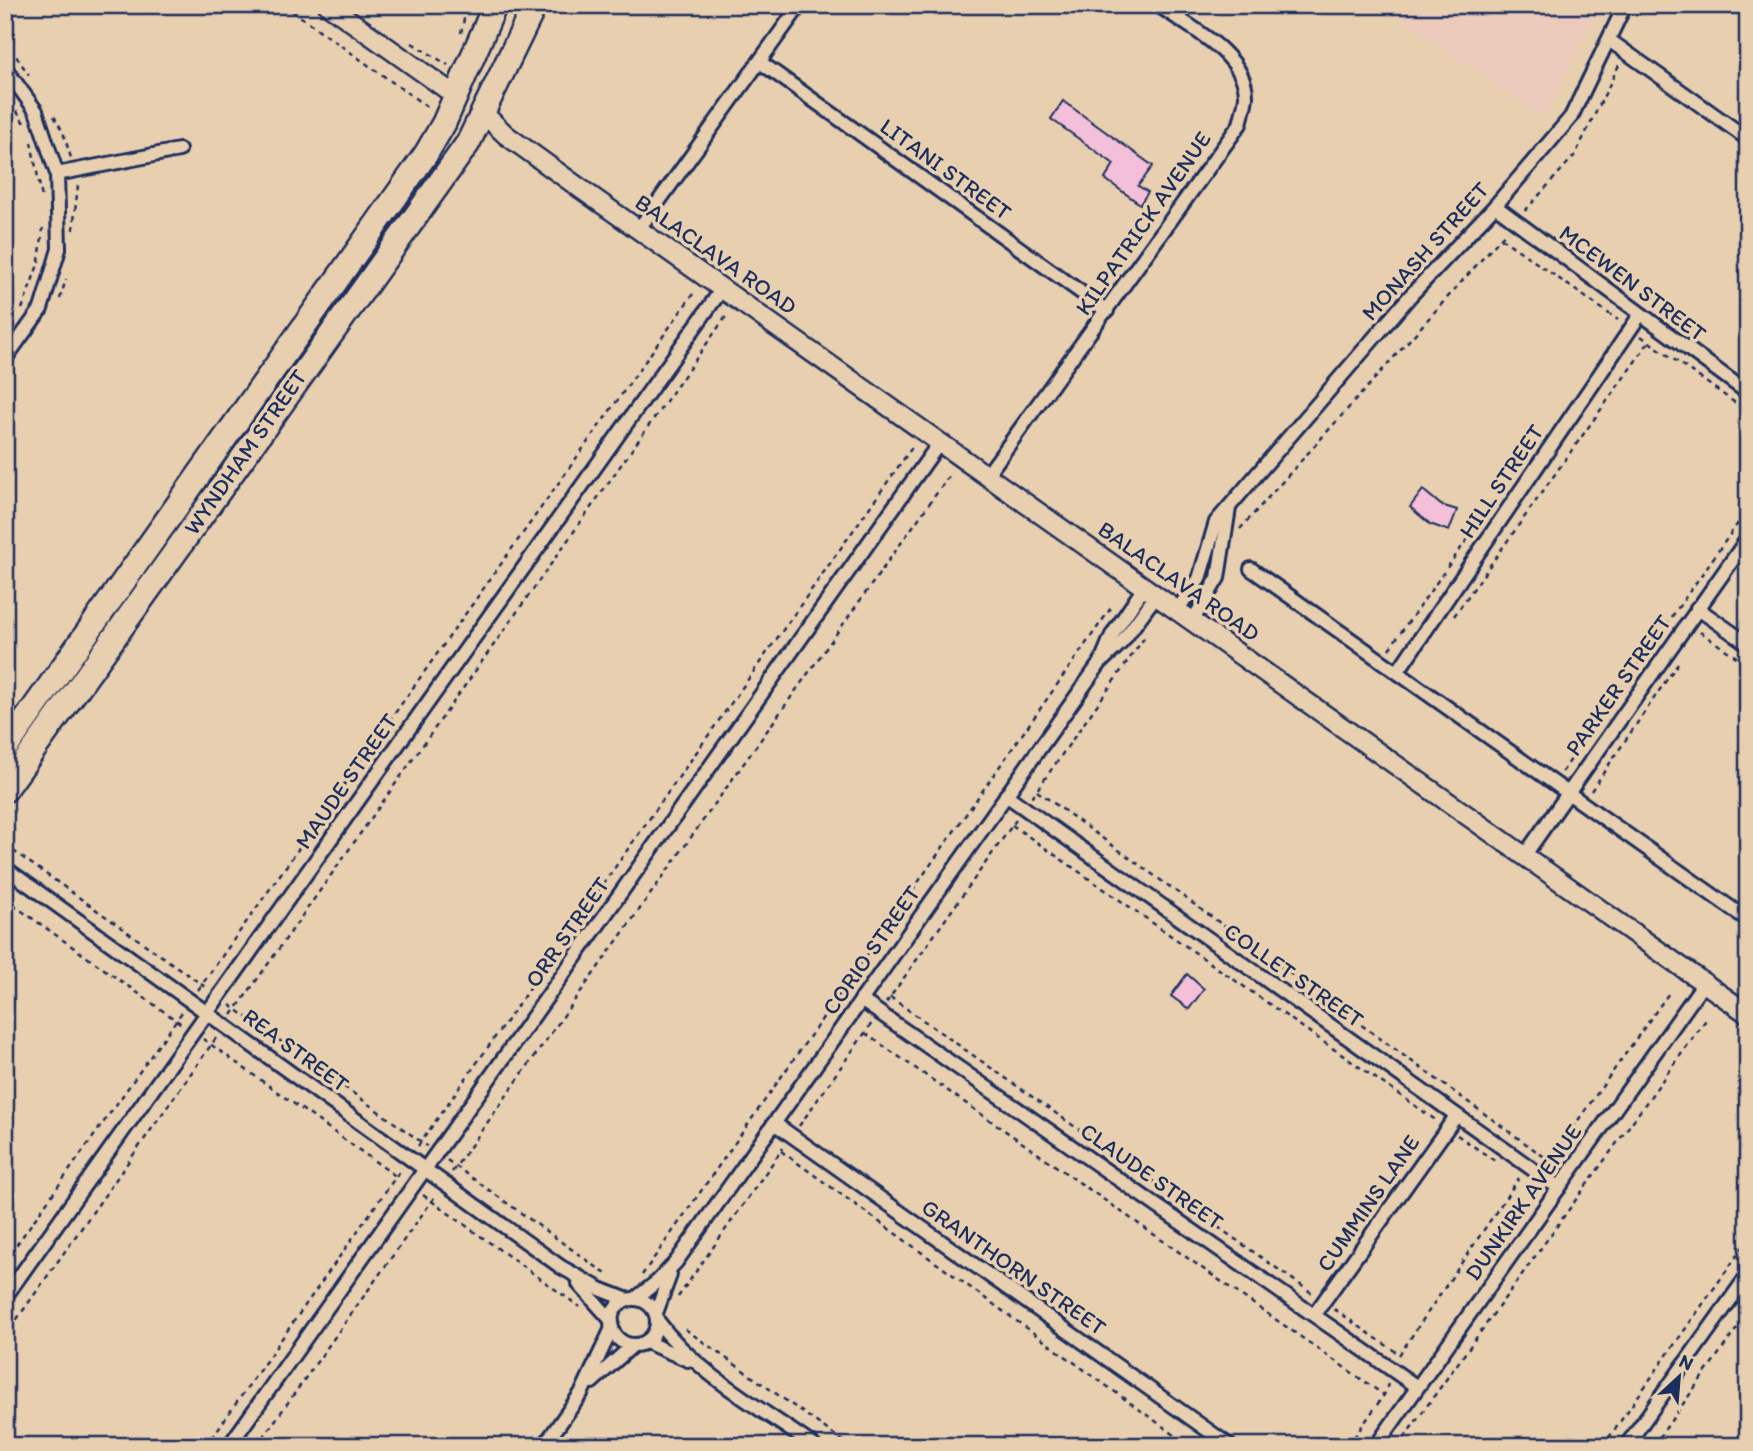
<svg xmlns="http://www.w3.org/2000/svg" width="1753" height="1451" font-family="Itim,sans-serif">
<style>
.built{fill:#eccabc}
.building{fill:#f4bfd9;stroke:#1b2f5e;stroke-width:2}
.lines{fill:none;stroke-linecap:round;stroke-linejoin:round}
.street-casing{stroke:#1b2f5e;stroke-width:18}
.secondary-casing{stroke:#1b2f5e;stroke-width:23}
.highway-casing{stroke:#1b2f5e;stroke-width:28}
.path{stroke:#1b2f5e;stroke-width:2.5;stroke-dasharray:5 5;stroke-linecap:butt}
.street{stroke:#e8cfb0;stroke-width:12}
.secondary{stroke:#e8cfb0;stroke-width:18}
.highway{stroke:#e8cfb0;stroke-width:23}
.labels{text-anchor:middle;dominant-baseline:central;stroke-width:7;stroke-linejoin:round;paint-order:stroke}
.street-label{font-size:23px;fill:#1b2f5e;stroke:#e8cfb0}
</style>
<rect width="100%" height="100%" fill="#e8cfb0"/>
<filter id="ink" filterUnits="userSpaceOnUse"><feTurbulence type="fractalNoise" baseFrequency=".0143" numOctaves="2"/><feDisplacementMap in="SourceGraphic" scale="14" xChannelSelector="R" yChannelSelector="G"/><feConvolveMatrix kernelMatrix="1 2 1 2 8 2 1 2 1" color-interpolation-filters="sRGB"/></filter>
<g filter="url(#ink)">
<polygon class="built" points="1382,5 1599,5 1543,118"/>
<g class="building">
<polygon points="1063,101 1153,166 1138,186 1148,192 1140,204 1105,179 1114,164 1051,119"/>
<polygon points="1423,490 1441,505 1457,510 1449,531 1430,524 1410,507"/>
<polygon points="1187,974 1204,989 1189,1009 1171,996"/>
</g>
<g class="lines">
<g class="street-casing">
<g id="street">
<polyline points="1609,40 1748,139"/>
<polyline points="760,62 1107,311"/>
<polyline points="5,68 36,111 57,174 59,249 41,309 5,359"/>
<polyline points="57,174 179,150"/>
<polyline points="1495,206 1748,393"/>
<polyline points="638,230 800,5"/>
<path d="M987 475 1240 124C1242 115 1245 106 1246 97 1247 54 1187 26 1158 5"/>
<polyline points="1251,569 1748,920"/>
<polyline points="1697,608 1748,644"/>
<polyline points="1178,609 1199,579 1216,522 1411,295 1495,206 1571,117 1625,5"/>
<polyline points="1193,620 1218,578 1229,508"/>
<polyline points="1102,659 1112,635 1145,586"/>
<polyline points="1398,671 1640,315"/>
<polyline points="1006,795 1559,1188"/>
<polyline points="1524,856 1748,538"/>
<polyline points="5,868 561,1267 600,1289 628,1300"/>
<polyline points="861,1000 1417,1387"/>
<polyline points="774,1123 1230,1446"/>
<polyline points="579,1284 612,1321"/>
<polyline points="5,1297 722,289"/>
<polyline points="635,1299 658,1281 676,1262 1100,663 1122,642 1157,594"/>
<circle cx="634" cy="1322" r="23"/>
<polyline points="656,1313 670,1275"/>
<polyline points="1314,1315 1456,1116"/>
<path d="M657 1320C695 1373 761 1408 814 1446"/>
<polyline points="646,1342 688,1360"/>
<polyline points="592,1382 633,1345"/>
<polyline points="229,1446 940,442"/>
<polyline points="544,1446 582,1392 612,1328"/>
<polyline points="1376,1446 1704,983"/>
<polyline points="1626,1446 1748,1275"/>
</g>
</g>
<g class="secondary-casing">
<g id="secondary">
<polyline points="328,5 456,96"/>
<polyline points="483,113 506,135 581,189 1748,1014"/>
</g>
</g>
<g class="highway-casing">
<g id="highway">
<polyline points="5,749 426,154 444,123 495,5"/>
<polyline points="5,790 468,143 535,5"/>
</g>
</g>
<g class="path">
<polyline points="284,5 430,109"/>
<polyline points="461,33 467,5"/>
<polyline points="5,40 29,75"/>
<polyline points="412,43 448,65"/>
<polyline points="11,102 24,123"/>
<polyline points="54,116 63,132 71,158"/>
<polyline points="31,142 42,198"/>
<polyline points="1525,211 1575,155 1619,65"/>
<polyline points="73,230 78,185"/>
<polyline points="1501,238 1618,320"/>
<polyline points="60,299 66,279"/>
<polyline points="22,309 39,262 43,228"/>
<polyline points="1641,336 1748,412"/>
<polyline points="5,384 15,369"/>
<polyline points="1240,529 1507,231"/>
<polyline points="1454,616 1649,342"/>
<polyline points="1700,632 1748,665"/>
<polyline points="1389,649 1494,502"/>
<polyline points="1562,772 1748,509"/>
<polyline points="1037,791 1550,1161"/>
<polyline points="1591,791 1678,663"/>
<polyline points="1032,797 1147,634"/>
<polyline points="1012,825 1437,1121"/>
<polyline points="5,845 208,989"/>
<polyline points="5,899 183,1025"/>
<polyline points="198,990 693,294"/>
<polyline points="890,997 1312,1293"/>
<polyline points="886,1003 1016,820"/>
<polyline points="230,1005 427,1146"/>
<polyline points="232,1015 727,315"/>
<polyline points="865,1033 1384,1395"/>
<polyline points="203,1039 397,1177"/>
<polyline points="799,1126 872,1023"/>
<polyline points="1457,1135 1495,1161"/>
<polyline points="418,1146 913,446"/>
<polyline points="781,1151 1190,1446"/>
<polyline points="447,1160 609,1276"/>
<polyline points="1549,1161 1671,990"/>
<polyline points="452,1172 949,476"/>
<polyline points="423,1195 580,1307"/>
<polyline points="5,1261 182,1012"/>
<polyline points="642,1275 1111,608"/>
<polyline points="678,1297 783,1148"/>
<polyline points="1334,1309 1399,1354"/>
<polyline points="685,1329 850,1446"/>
<polyline points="5,1336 216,1038"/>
<polyline points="1399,1355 1519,1178"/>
<polyline points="206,1446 402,1168"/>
<polyline points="257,1446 436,1195"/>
<polyline points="1348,1446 1384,1395 1388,1384"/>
<polyline points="1398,1446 1708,1017"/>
<polyline points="1603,1446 1748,1240"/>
<polyline points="1653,1446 1748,1313"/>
</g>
<use href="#street" class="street"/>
<use href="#secondary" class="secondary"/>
<use href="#highway" class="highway"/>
</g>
</g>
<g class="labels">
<g class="street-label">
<text transform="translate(946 169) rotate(36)">LITANI STREET</text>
<text transform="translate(1143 223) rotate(-55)">KILPATRICK AVENUE</text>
<text transform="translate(1425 251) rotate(-48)">MONASH STREET</text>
<text transform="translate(716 254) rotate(35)">BALACLAVA ROAD</text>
<text transform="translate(1633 283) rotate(37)">MCEWEN STREET</text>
<text transform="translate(245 452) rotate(-55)">WYNDHAM STREET</text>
<text transform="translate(1501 481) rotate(-56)">HILL STREET</text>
<text transform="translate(1179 581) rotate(35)">BALACLAVA ROAD</text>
<text transform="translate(1618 685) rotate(-55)">PARKER STREET</text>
<text transform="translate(346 781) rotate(-55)">MAUDE STREET</text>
<text transform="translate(567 932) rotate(-55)">ORR STREET</text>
<text transform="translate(871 950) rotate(-55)">CORIO STREET</text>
<text transform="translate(1294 975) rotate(35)">COLLET STREET</text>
<text transform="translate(296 1050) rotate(36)">REA STREET</text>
<text transform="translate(1152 1176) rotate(35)">CLAUDE STREET</text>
<text transform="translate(1523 1202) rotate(-55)">DUNKIRK AVENUE</text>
<text transform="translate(1368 1203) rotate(-55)">CUMMINS LANE</text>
<text transform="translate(1014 1267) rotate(35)">GRANTHORN STREET</text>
</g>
</g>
<rect width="1753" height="1451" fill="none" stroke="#e8cfb0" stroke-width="28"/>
<rect x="14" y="14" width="1725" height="1423" fill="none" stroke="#1b2f5e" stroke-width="2.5" filter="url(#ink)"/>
<g transform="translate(1679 1377) rotate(26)" stroke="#e8cfb0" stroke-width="5" paint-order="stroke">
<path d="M0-5L12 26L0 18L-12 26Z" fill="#1b2f5e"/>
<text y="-10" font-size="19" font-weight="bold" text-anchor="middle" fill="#1b2f5e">N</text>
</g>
</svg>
